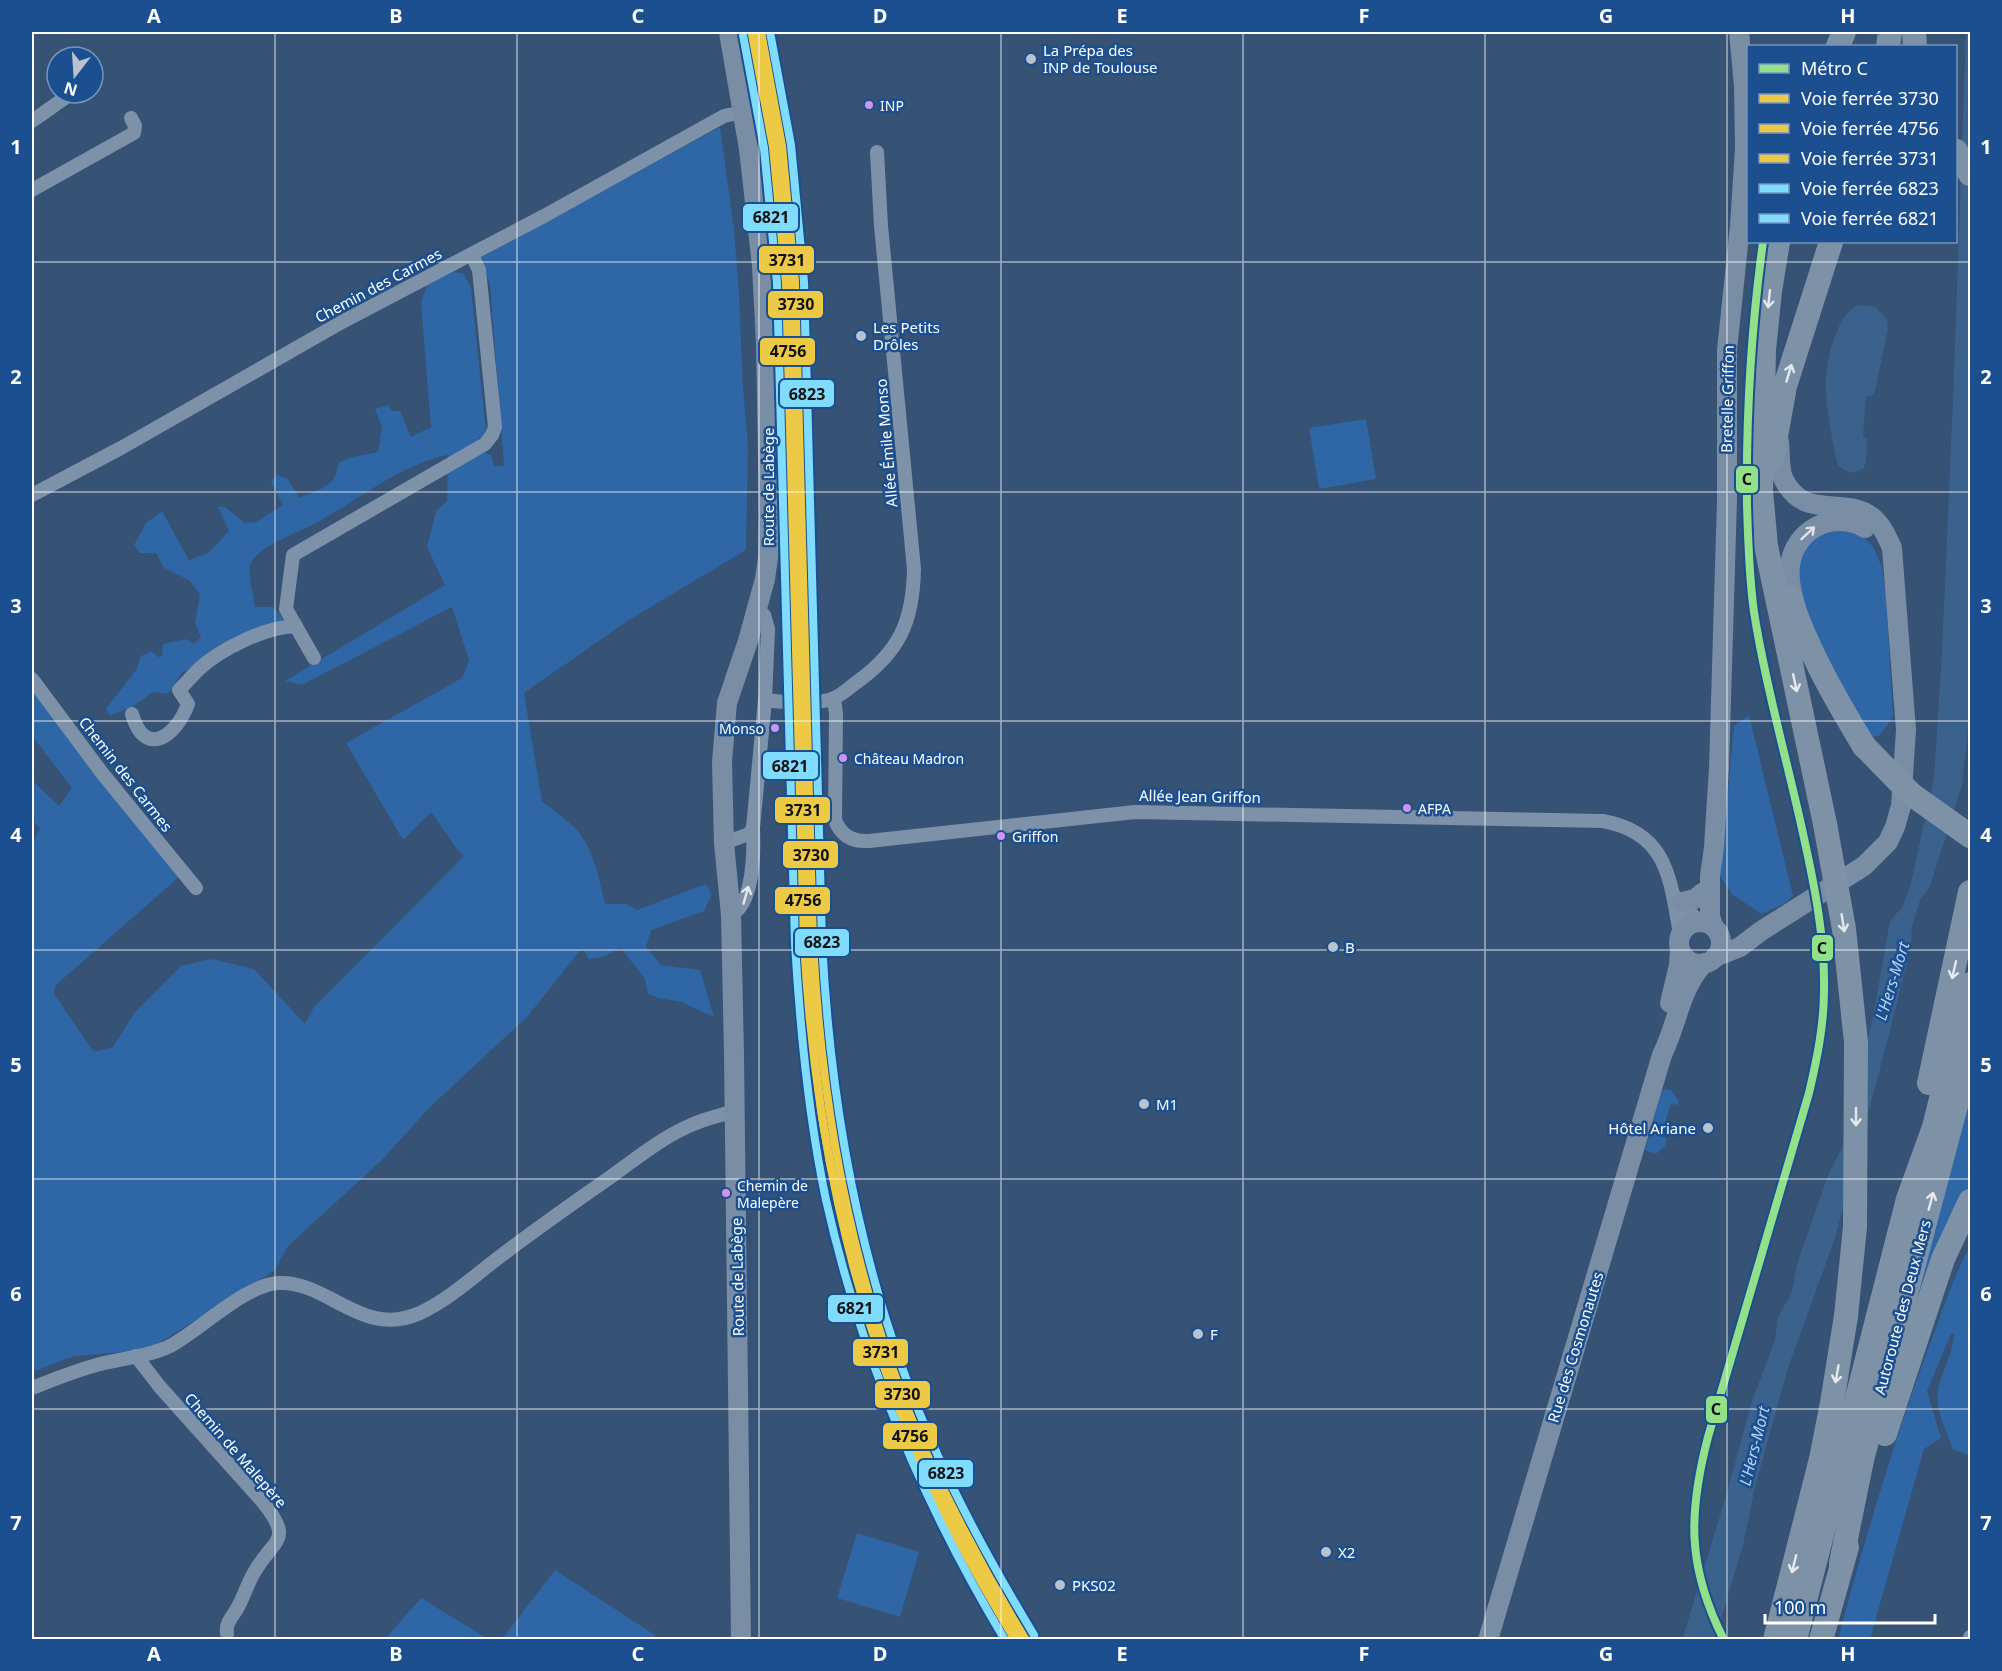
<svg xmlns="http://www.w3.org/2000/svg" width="2002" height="1671" font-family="'Noto Sans',sans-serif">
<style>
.green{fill:#2f66a5}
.water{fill:#3b618d}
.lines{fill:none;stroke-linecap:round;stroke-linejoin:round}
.street{stroke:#7d92a8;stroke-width:14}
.secondary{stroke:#798da4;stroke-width:20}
.highway{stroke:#7e92a7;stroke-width:24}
.highway-bridge{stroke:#7e92a7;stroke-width:24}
.rail-1-casing{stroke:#1b4f8f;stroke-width:12}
.rail-2-casing{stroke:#1b4f8f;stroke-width:12}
.rail-3-casing{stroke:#1b4f8f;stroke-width:12}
.rail-4-casing{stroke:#1b4f8f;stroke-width:12}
.rail-5-casing{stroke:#1b4f8f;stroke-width:12}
.rail-1{stroke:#edca46;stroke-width:8}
.rail-2{stroke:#edca46;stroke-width:8}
.rail-3{stroke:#edca46;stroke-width:8}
.rail-4{stroke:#80dcff;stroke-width:8}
.rail-5{stroke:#80dcff;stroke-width:8}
.metro-1-casing{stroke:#1b4f8f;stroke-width:12}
.metro-1{stroke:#92e18a;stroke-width:8}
.oneway{stroke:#e5e9ed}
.oneway2{stroke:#dee2e8}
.oneway3{stroke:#e5e9ee}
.grid{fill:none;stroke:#fff;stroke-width:1.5;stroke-opacity:0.55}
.poi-dot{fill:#b9c2ce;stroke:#1b4f8f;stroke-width:2}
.bus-dot{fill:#d193ec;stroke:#1b4f8f;stroke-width:2}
.labels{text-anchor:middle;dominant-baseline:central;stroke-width:5;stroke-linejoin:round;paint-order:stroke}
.bus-label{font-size:14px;fill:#fff;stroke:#1b4f8f;text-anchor:start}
.poi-label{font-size:15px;fill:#fff;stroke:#1b4f8f;text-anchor:start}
.street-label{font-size:15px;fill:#fff;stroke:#1b4f8f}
.water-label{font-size:16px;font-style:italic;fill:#b5d3f5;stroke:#1b4f8f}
.line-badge{stroke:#1b4f8f;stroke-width:2}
.pale-badge-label{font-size:16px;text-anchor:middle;font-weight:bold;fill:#111}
.neatline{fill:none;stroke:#fff;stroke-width:2}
.grid-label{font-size:20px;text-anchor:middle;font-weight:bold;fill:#fff}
</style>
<rect width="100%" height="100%" fill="#365274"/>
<g class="green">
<path d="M720 127 734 229 739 294 743 388 748 446 746 550 629 620 524 693 542 801C553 810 566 819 576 829 594 849 599 879 605 904H626L637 910 706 884 712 894 704 911 651 930 646 947 661 965 700 970 714 1017 681 1002 659 998 648 994 645 979 621 948 602 957 589 959 582 948 527 1017 429 1108 382 1160 288 1246 274 1271 148 1350 74 1356 32 1372V844L40 829 32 820V780L59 806 72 788 32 736V687L179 877 56 985 54 994 94 1052 113 1047 135 1012 181 966 211 959 254 969 305 1024 314 1007 464 856 459 852 431 812 403 840 346 743 462 678 469 660 452 607 302 685 285 681 445 585 427 547 436 511 447 501 448 455C402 464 359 499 318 522 301 532 255 546 250 566 248 575 254 598 255 607H273L285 620 274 632 238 645 202 671H183L168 694 153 692 132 707 110 716 106 709 136 670 141 656 151 651 158 657 162 656 163 644 186 639 194 644 201 637 195 623 200 594 189 580 164 568 156 553H140L134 545 146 523 162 511 189 560 208 553 229 531 218 507H225L245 523 256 522 283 505 271 482 276 475 288 479 299 498C319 489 336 488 338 463L353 457 378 452 382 427 375 409 388 405 392 411H400L411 437 431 427 421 303 428 282 452 272 463 273 471 288 486 432 474 443 477 451 491 455 494 466H504L490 284 480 258Z"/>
<polygon points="1366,419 1376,479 1319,489 1309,428"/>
<polygon points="1844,528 1860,533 1873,547 1882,567 1886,597 1893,717 1880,735 1873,737 1864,734 1834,677 1804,604 1798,581 1800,562 1808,543 1823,530"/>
<polygon points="1749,715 1793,896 1784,904 1761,914 1732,894 1720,876 1734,726"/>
<polygon points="1665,1089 1671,1090 1679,1101 1677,1105 1671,1104 1661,1136 1667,1138 1665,1146 1656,1154 1645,1150 1662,1091"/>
<polygon points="1970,1100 1970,1187 1953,1218 1922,1293 1918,1292"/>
<path d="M1970 1246V1455L1953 1450C1946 1429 1933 1407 1939 1385 1944 1368 1953 1352 1954 1334H1951L1927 1391 1941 1438 1924 1449 1870 1639H1838C1864 1543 1892 1446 1927 1352 1941 1316 1952 1279 1970 1246Z"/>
<polygon points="857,1533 919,1552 900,1617 837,1598"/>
<polygon points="555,1570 655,1635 653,1639 502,1639"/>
<polygon points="421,1598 488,1639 385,1639"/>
</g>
<g class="water">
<polygon points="1966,32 1970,32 1970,710 1962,785 1930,886 1920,900 1912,927 1911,945 1891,1027 1835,1238 1789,1365 1756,1483 1743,1545 1715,1639 1682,1640 1726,1496 1752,1401 1775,1340 1778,1317 1792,1292 1797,1264 1828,1175 1842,1148 1873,1017 1890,921 1902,907 1910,887 1934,778 1942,652 1953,400"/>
<path d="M1859 305 1876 307 1887 320 1888 329 1874 395 1866 396 1863 437 1867 439 1866 462 1863 469 1850 473 1838 466 1836 457C1827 412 1818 372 1838 329 1843 318 1847 310 1859 305Z"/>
</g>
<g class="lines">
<g class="street">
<polyline points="32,121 72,93"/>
<polyline points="32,190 134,133 135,126 131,118"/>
<polyline points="32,495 121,448 342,322 544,216 724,116 743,112"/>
<polyline points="314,658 286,609 293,555 485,444 492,435 495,427 479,270 472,255"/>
<polyline points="32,679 102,773 196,888"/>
<path d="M834 699 836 714 835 820C841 836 853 842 869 841L1135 812 1603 821C1668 833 1670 879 1680 934"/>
<path d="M765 700C782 702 819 705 834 698 842 695 850 687 857 682 900 651 913 621 914 569L881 226 877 152"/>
<path d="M132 714C145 760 177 735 188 704L179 690C186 683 192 676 199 669 221 649 265 627 296 626"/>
<polyline points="724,843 749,834 753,828"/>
<polyline points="1676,897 1699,922"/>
<path d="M731 915C754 904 754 851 753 828L765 700 768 629 764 615 757 611"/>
<path d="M136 1356 160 1387 262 1501C294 1541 275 1537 255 1571 248 1582 245 1594 239 1605 234 1616 225 1621 227 1634"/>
<path d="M32 1388C55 1379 79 1369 104 1363 125 1358 150 1356 170 1346 200 1330 246 1284 279 1283 329 1281 362 1339 420 1313 448 1300 473 1277 498 1258 535 1230 573 1203 612 1176 638 1157 665 1135 696 1123 708 1118 722 1115 735 1111"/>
<polyline points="1970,1640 1970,1637"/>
</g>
<g class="secondary">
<polyline points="729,32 749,149 762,266 766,343 769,514 768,558 765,579 748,641 727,703 722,762 724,843 731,915 734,1054 741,1640"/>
<path d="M1797 612C1793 597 1788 581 1790 565 1795 529 1833 510 1865 528"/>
<polyline points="1682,902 1695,899 1702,893"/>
<circle cx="1700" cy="943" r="21"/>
<polyline points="1713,926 1710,916 1710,876 1714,847 1719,768 1727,500 1727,350 1740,226 1745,148 1744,86 1739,32"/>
<path d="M1715 957 1740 947 1761 931 1864 866 1888 842 1895 827 1901 806 1906 730 1892 548C1887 537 1882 525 1872 517 1842 495 1804 522 1783 478 1779 467 1780 452 1779 441"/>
<polyline points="1670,1003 1679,965 1680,950"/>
<path d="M1488 1640 1662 1055C1678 1023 1679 990 1704 963"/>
</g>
<g class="highway">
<polyline points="1914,32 1915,46"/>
<polyline points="1838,46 1844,32"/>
<polyline points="1888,46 1890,32"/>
<polyline points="1956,151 1970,174"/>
<polyline points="1778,242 1770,291 1764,350 1761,491 1766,546 1825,824"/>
<polyline points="1772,458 1785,386 1831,242"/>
<path d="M1790 598C1808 651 1835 698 1864 746"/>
<polyline points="1929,1083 1970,892"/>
<polyline points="1885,1434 1943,1259 1970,1201"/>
<polyline points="1841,1563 1862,1460 1970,1053"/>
<polyline points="1775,1640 1821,1459 1832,1403 1846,1316"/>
<polyline points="1795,1640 1908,1199 1934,1127 1970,984"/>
<polyline points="1821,1640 1847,1547"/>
</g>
<g class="highway-bridge">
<polyline points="1864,746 1911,794 1970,836"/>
<polyline points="1825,824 1844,929 1856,1042 1855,1227 1846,1316"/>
</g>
<g class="rail-1-casing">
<path id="rail-1" d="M761 32 782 146 795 282 813 942C822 1120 855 1296 929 1459 958 1521 990 1581 1026 1640"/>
</g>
<g class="rail-2-casing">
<path id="rail-2" d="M752 34 773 147 786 283 804 942C814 1125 848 1290 919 1459 946 1522 980 1581 1015 1640"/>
</g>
<g class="rail-3-casing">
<path id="rail-3" d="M755 32 775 147 789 283 806 943C810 1005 814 1067 824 1129 847 1264 889 1398 951 1521 972 1561 995 1600 1019 1640"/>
</g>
<g class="rail-4-casing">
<path id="rail-4" d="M770 32 791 145 804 282 822 942C831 1118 864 1294 938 1456 966 1518 999 1577 1034 1635"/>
</g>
<g class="rail-5-casing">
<path id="rail-5" d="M743 35 764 148 777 283 795 943C800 1029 808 1115 826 1200 861 1356 922 1502 1005 1640"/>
</g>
<use href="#rail-1" class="rail-1"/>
<use href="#rail-2" class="rail-2"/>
<use href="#rail-3" class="rail-3"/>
<use href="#rail-4" class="rail-4"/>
<use href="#rail-5" class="rail-5"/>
<g class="metro-1-casing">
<path id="metro-1" d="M1724 1640C1687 1567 1688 1514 1708 1437L1809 1093C1817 1059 1824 1025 1824 990 1825 939 1815 888 1804 838 1788 763 1766 689 1754 612 1749 577 1748 540 1747 504 1746 416 1751 329 1763 242"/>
</g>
<use href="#metro-1" class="metro-1"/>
</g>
<defs><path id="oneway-shaft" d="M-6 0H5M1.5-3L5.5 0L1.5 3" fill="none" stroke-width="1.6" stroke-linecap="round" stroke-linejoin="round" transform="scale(1.5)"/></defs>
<g class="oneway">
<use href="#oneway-shaft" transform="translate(1769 299) rotate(96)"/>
<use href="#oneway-shaft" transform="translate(1789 373) rotate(-73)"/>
<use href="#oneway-shaft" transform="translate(1795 683) rotate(78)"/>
<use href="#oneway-shaft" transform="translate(1843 923) rotate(81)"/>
<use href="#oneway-shaft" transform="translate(1954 970) rotate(103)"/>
<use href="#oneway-shaft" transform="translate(1856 1117) rotate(90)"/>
<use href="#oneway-shaft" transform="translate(1931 1201) rotate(-75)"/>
<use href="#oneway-shaft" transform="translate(1837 1374) rotate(100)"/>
<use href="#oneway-shaft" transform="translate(1794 1564) rotate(104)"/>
</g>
<use class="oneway2" href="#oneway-shaft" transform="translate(1808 533) rotate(-43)"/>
<use class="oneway3" href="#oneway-shaft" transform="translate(746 895) rotate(-74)"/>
<path class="grid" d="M275 32V1640M517 32V1640M759 32V1640M1001 32V1640M1243 32V1640M1485 32V1640M1727 32V1640M32 262H1970M32 492H1970M32 721H1970M32 950H1970M32 1179H1970M32 1409H1970"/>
<g class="poi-dot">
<circle cx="1031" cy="59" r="6"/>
<circle cx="861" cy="336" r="6"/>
<circle cx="1333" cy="947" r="6"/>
<circle cx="1144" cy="1104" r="6"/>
<circle cx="1708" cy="1128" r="6"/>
<circle cx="1198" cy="1334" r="6"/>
<circle cx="1326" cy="1552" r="6"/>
<circle cx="1060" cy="1585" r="6"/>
</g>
<g class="bus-dot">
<circle cx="869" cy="105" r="5"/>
<circle cx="775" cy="728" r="5"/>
<circle cx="843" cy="758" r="5"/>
<circle cx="1407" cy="808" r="5"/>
<circle cx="1001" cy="836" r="5"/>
<circle cx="726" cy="1193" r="5"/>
</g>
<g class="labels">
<g class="bus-label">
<text x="880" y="105">INP</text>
<text x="764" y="728" text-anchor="end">Monso</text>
<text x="854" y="758">Château Madron</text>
<text x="1418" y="808">AFPA</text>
<text x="1012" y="836">Griffon</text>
<text x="737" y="1185">Chemin de<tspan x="737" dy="17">Malepère</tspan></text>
</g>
<g class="poi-label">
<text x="1043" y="50">La Prépa des<tspan x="1043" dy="17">INP de Toulouse</tspan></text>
<text x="873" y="327">Les Petits<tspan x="873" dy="17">Drôles</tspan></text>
<text x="1345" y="947">B</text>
<text x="1156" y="1104">M1</text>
<text x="1696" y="1128" text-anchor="end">Hôtel Ariane</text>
<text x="1210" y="1334">F</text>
<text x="1338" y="1552">X2</text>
<text x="1072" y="1585">PKS02</text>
</g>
<g class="street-label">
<text transform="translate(378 285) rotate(-28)">Chemin des Carmes</text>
<text transform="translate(1727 399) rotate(-89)">Bretelle Griffon</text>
<text transform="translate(886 443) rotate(-95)">Allée Émile Monso</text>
<text transform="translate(768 487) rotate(-90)">Route de Labège</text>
<text transform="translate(126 774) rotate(52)">Chemin des Carmes</text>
<text transform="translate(1200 796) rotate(1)">Allée Jean Griffon</text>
<text transform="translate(737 1277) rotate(-91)">Route de Labège</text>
<text transform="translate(1902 1307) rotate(-75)">Autoroute des Deux Mers</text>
<text transform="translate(1575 1347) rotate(-73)">Rue des Cosmonautes</text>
<text transform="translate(236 1450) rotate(49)">Chemin de Malepère</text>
</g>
<g class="water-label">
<text transform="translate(1892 981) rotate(-73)">L'Hers-Mort</text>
<text transform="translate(1754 1446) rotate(-76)">L'Hers-Mort</text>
</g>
</g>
<g class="line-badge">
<rect x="742" y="203" width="57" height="29" rx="6" fill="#80dcff"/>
<rect x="758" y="245" width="57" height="29" rx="6" fill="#edca46"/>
<rect x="767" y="290" width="57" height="29" rx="6" fill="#edca46"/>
<rect x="759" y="337" width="57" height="29" rx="6" fill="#edca46"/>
<rect x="779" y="379" width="56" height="29" rx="6" fill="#80dcff"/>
<rect x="1735" y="465" width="24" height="29" rx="6" fill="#92e18a"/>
<rect x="762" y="751" width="57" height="29" rx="6" fill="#80dcff"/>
<rect x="774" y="796" width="57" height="28" rx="6" fill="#edca46"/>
<rect x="782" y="840" width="57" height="29" rx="6" fill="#edca46"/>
<rect x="774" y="886" width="57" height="29" rx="6" fill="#edca46"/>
<rect x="794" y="928" width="56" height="29" rx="6" fill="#80dcff"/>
<rect x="1811" y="934" width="23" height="28" rx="6" fill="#92e18a"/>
<rect x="827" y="1294" width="57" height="29" rx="6" fill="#80dcff"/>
<rect x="852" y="1338" width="57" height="29" rx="6" fill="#edca46"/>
<rect x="874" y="1380" width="57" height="29" rx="6" fill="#edca46"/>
<rect x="1705" y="1395" width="23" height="29" rx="6" fill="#92e18a"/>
<rect x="882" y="1422" width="56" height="28" rx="6" fill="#edca46"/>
<rect x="918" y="1459" width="56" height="29" rx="6" fill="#80dcff"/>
</g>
<g class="pale-badge-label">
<text x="771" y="223">6821</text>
<text x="787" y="266">3731</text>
<text x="796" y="310">3730</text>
<text x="788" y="357">4756</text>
<text x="807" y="400">6823</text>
<text x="1747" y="485">C</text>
<text x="790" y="772">6821</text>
<text x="803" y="816">3731</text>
<text x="811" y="861">3730</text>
<text x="803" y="906">4756</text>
<text x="822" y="948">6823</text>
<text x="1822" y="954">C</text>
<text x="855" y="1314">6821</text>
<text x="881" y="1358">3731</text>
<text x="902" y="1400">3730</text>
<text x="1716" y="1415">C</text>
<text x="910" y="1442">4756</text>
<text x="946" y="1479">6823</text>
</g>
<rect width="2002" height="1671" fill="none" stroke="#1b4f8f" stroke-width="66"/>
<rect x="1747" y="45" width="210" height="198" fill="#1b4f8f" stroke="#7695bc" stroke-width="1.5"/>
<rect x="1759" y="64" width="30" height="9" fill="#92e18a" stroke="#7695bc" stroke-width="1.5"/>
<text x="1801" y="75" font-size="18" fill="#ffffff">Métro C</text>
<rect x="1759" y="94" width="30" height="9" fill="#edca46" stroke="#7695bc" stroke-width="1.5"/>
<text x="1801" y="105" font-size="18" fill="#ffffff">Voie ferrée 3730</text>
<rect x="1759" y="124" width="30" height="9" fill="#edca46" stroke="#7695bc" stroke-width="1.5"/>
<text x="1801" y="135" font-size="18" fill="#ffffff">Voie ferrée 4756</text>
<rect x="1759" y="154" width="30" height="9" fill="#edca46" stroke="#7695bc" stroke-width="1.5"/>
<text x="1801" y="165" font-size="18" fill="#ffffff">Voie ferrée 3731</text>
<rect x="1759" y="184" width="30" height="9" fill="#80dcff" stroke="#7695bc" stroke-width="1.5"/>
<text x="1801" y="195" font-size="18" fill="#ffffff">Voie ferrée 6823</text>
<rect x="1759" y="214" width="30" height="9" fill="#80dcff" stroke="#7695bc" stroke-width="1.5"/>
<text x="1801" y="225" font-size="18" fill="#ffffff">Voie ferrée 6821</text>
<g transform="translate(75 75) rotate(197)"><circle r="28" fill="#1b4f8f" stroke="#7695bc" stroke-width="1.5"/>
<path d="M0-4.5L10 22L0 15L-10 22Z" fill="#b9c2ce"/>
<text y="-9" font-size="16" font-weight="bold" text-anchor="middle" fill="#ffffff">N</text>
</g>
<path d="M1765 1614v9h170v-9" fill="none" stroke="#ffffff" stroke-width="3"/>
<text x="1774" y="1614" font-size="18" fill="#ffffff" stroke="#1b4f8f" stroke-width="4.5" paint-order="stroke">100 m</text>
<rect x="33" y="33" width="1936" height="1605" class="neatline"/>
<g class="grid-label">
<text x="154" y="23">A</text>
<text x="396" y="23">B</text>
<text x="638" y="23">C</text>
<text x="880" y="23">D</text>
<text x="1122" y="23">E</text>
<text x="1364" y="23">F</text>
<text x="1606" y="23">G</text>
<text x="1848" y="23">H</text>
<text x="16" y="154">1</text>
<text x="1986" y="154">1</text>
<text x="16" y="384">2</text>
<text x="1986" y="384">2</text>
<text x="16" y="613">3</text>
<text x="1986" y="613">3</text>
<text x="16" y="842">4</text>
<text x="1986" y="842">4</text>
<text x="16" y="1072">5</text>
<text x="1986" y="1072">5</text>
<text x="16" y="1301">6</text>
<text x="1986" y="1301">6</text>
<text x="16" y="1530">7</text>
<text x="1986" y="1530">7</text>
<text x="154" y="1661">A</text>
<text x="396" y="1661">B</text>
<text x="638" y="1661">C</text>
<text x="880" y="1661">D</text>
<text x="1122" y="1661">E</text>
<text x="1364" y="1661">F</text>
<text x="1606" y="1661">G</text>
<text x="1848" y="1661">H</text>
</g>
</svg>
